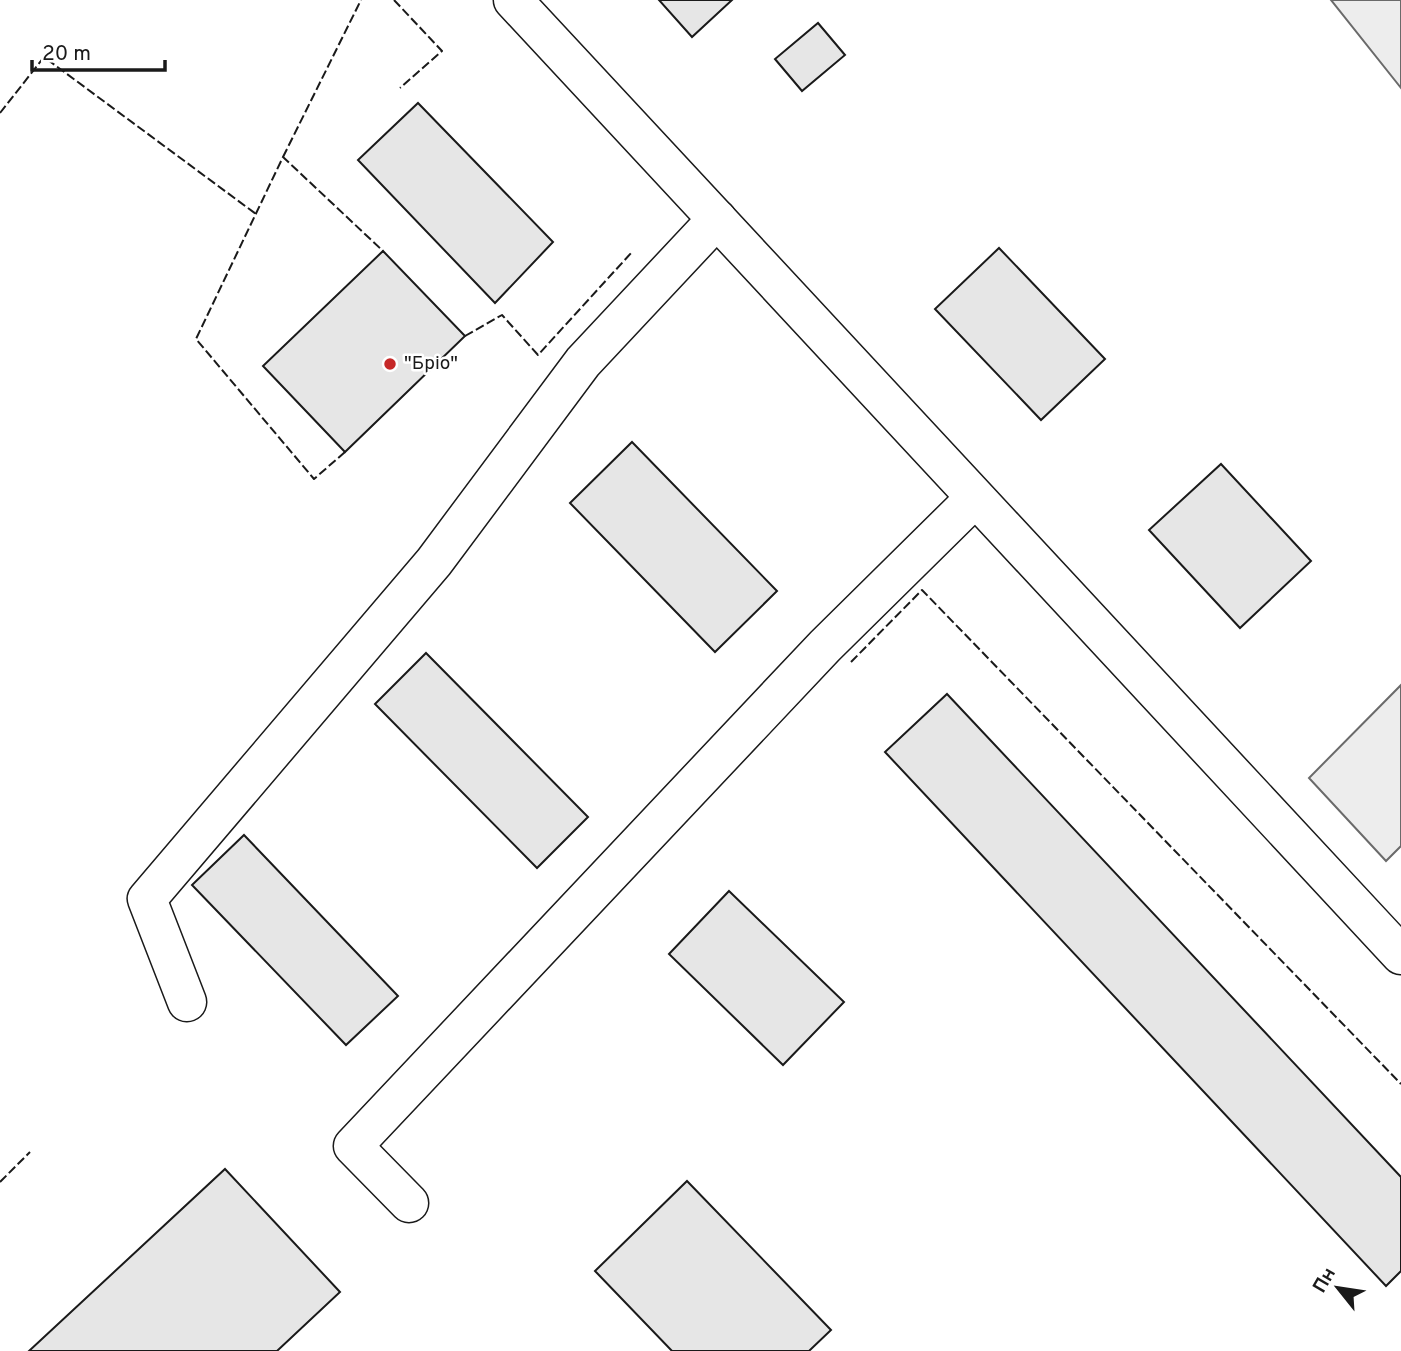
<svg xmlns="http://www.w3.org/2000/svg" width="1401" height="1351" font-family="Overpass,sans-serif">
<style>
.built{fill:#ededed;stroke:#6a6a6a;stroke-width:2}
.building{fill:#e6e6e6;stroke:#1a1a1a;stroke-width:2}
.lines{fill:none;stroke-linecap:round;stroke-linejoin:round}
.minor-casing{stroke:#1a1a1a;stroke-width:41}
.minor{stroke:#fff;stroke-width:38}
.fence{stroke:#1a1a1a;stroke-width:2;stroke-dasharray:9 3.5;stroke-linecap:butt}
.poi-dot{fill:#c62828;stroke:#fff;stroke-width:2.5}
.labels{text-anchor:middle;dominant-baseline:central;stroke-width:5;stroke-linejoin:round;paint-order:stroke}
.poi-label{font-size:19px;fill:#1a1a1a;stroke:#fff;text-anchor:start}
</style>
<rect width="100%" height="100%" fill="#fff"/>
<g class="built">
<polygon points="1331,0 1401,0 1401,88"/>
<polygon points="1401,685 1401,846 1386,861 1309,778"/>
</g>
<g class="building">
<polygon points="659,0 732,0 692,37"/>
<polygon points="818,23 845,55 802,91 775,59"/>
<polygon points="418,103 553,242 495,303 358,160"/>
<polygon points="999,248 1105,359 1041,420 935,309"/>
<polygon points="383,251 465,336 345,452 263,366"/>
<polygon points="632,442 777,591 715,652 570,503"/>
<polygon points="1221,464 1311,561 1240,628 1149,530"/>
<polygon points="426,653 588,817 537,868 375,704"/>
<polygon points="947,694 1401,1177 1401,1271 1386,1286 885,752"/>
<polygon points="244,835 398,996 346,1045 192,885"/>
<polygon points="729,891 844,1002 783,1065 669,954"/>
<polygon points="225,1169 340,1292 277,1351 29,1351"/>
<polygon points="687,1181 831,1330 809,1351 672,1351 595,1271"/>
</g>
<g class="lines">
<g class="minor-casing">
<g id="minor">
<polyline points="513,0 1401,955"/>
<polyline points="187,1002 147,899 434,562 583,362 717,219"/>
<polyline points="409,1203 353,1146 825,646 975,498"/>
</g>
</g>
<use href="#minor" class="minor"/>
<g class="fence">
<polyline points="394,0 442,51 400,88"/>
<polyline points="0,113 44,57 256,214"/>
<polyline points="283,157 361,0"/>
<polyline points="465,336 502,315 538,355 632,252"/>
<polyline points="345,452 314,479 196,339 283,157 383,251"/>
<polyline points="851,662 922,590 1401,1084"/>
<polyline points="0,1182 30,1152"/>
</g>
</g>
<circle class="poi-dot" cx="390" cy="364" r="7"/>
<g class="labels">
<g class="poi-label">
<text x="404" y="364">"Бріо"</text>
</g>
</g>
<g transform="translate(1338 1288) rotate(300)" stroke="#ffffff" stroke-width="5" paint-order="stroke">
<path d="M0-5L12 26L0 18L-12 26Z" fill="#1a1a1a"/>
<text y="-10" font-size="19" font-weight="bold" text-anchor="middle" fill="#1a1a1a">Пн</text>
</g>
<path d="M32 60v10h133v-10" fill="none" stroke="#1a1a1a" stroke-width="3.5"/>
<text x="42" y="60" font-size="21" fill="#1a1a1a" stroke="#ffffff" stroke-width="5" paint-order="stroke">20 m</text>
</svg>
